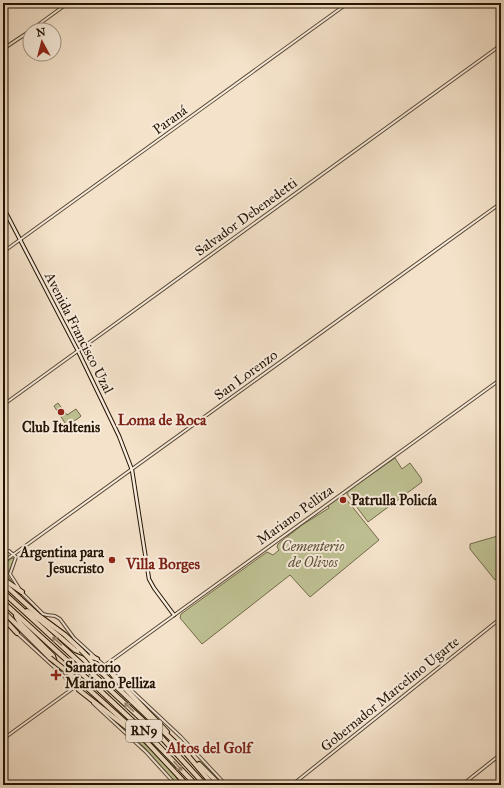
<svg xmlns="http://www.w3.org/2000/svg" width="504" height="788" font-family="'IM FELL Great Primer',serif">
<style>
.green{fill:#bfc294;stroke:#716a4a}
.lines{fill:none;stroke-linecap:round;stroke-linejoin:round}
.tertiary-tunnel{stroke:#d5c3ac;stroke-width:2;stroke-dasharray:2 1;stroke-linecap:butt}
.tertiary-casing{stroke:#574733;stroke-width:4}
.secondary-casing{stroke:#231301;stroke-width:4.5}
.motorway-casing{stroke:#231301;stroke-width:6}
.tertiary{stroke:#f8ecdd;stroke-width:2}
.secondary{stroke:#f8ecdd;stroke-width:2.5}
.motorway{stroke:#f4e2ca;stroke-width:4}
.motorway-bridge-casing{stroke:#231301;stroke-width:6;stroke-linecap:butt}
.motorway-bridge{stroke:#f4e2ca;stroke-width:4}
.oneway{stroke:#968570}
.poi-dot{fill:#8f2418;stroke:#f8ecdd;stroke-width:1.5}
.labels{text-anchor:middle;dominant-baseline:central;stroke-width:4;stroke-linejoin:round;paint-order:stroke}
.shield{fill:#f8ecdd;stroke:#635443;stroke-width:1}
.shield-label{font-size:13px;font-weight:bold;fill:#231301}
.street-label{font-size:14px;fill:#231301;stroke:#f8ecdd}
.poi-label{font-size:14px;font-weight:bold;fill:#231301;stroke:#f8ecdd;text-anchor:start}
.park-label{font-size:14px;font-style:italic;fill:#5a5034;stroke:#f8ecdd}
.neighbourhood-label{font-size:15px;font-weight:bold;fill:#7a1f14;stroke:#f8ecdd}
</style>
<rect width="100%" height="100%" fill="#f4e2ca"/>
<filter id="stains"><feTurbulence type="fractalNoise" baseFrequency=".005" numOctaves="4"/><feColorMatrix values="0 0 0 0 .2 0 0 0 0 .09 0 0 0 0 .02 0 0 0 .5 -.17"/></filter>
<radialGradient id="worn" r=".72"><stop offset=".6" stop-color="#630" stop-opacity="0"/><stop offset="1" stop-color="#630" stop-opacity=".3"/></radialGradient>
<g class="green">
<polygon points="58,403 67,415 76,409 81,416 80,417 67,426 54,406"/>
<polygon points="395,458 402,469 410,463 421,478 422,482 368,522 347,494 347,491"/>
<polygon points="342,494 379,540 310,597 290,575 202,644 180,618 181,614 267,552 273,555 279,550 277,547 278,544 302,525 329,508 328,505"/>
<polygon points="501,535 501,575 495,580 470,549 470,544"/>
<polygon points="12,558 15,559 7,575 15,586 3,577 3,565"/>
<path d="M112 717C138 736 163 759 182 785H178L145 748Z"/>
</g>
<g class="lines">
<polyline class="tertiary-tunnel" points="81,683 98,670"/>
<g class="tertiary-casing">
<g id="tertiary">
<polyline points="31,30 68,3"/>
<polyline points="3,49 30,31"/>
<polyline points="3,252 348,3"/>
<polyline points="3,405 501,45"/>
<polyline points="3,551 9,551 16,557 10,574 19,588"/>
<polyline points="3,562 501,203"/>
<polyline points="21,592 43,614 47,615 55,616 60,619 74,638 109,670"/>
<polyline points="17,633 78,689"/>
<polyline points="101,668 501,379"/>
<polyline points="115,675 181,737 226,785"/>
<polyline points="93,703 146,752 176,785"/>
<polyline points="3,739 79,684"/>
<polyline points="292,785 501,618"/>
<polyline points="462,785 501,754"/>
</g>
</g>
<g class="secondary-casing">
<polyline id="secondary" points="3,207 78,351 119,436 132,470 149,579 154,588 174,615"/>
</g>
<g class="motorway-casing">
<g id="motorway">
<polyline points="3,579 22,592"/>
<polyline points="3,583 38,615 65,635 81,650"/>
<polyline points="3,592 89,671"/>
<polyline points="3,602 83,675"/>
<polyline points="3,611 50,658"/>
<polyline points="27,611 40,620 75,650 97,659"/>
<polyline points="16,616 20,623 53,656 57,669"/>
<polyline points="3,618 17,633"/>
<polyline points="88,657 96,667"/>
<polyline points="109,670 117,680 167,732"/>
<polyline points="100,671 184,751 213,785"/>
<polyline points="95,676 162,738 205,785"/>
<polyline points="90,681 152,739 196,785"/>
<polyline points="84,685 144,739 187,785"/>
<polyline points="79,690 135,734"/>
<polyline points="199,764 220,785"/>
</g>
</g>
<use href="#tertiary" class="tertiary"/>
<use href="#secondary" class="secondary"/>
<use href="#motorway" class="motorway"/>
<g class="motorway-bridge-casing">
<g id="motorway-bridge">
<polyline points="81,650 88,657"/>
<polyline points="50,658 84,685"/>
<polyline points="96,667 100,671"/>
<polyline points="89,671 95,676"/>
<polyline points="83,675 90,681"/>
</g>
</g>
<use href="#motorway-bridge" class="motorway-bridge"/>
</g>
<defs><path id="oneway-shaft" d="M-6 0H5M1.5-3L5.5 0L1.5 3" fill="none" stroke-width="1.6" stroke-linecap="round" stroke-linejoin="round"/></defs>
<g class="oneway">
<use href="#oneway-shaft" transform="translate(57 641) rotate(-138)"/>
<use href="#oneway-shaft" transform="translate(129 707) rotate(-137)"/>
<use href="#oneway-shaft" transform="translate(178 766) rotate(47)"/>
</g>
<g class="poi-dot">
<circle cx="61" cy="412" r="4"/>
<circle cx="343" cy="500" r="4"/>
<circle cx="112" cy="560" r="4"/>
<path d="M54 669h4v4h4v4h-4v4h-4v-4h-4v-4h4z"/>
</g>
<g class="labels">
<rect class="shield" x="126" y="720" width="36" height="22" rx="3"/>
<g class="shield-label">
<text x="144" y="731">RN9</text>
</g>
<g class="street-label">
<text transform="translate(170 120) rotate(-36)">Paraná</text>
<text transform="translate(246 217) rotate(-36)">Salvador Debenedetti</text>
<text transform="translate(79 333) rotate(63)">Avenida Francisco Uzal</text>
<text transform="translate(246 375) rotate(-36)">San Lorenzo</text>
<text transform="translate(295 515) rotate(-36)">Mariano Pelliza</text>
<text transform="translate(390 694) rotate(-39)">Gobernador Marcelino Ugarte</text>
</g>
<g class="poi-label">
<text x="61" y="427" text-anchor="middle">Club Italtenis</text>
<text x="351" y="500">Patrulla Policía</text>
<text x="104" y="552" text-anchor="end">Argentina para<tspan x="104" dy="16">Jesucristo</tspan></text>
<text x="65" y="667">Sanatorio<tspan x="65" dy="16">Mariano Pelliza</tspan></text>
</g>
<g class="park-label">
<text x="313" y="546">Cementerio<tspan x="313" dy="16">de Olivos</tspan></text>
</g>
<g class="neighbourhood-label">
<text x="162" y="420">Loma de Roca</text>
<text x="163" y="564">Villa Borges</text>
<text x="209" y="748">Altos del Golf</text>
</g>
</g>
<rect width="504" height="788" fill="none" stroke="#f4e2ca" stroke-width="16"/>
<rect x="4" y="4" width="496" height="780" fill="none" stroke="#231301" stroke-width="2"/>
<rect x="8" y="8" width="488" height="772" fill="none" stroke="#231301"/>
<g transform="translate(42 42) rotate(353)"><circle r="19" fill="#f8ecdd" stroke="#a39585"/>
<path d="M0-3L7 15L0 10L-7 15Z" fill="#8f2418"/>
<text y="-6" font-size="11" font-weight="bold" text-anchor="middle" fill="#231301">N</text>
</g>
<rect width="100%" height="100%" filter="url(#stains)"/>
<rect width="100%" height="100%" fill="url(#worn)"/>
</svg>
